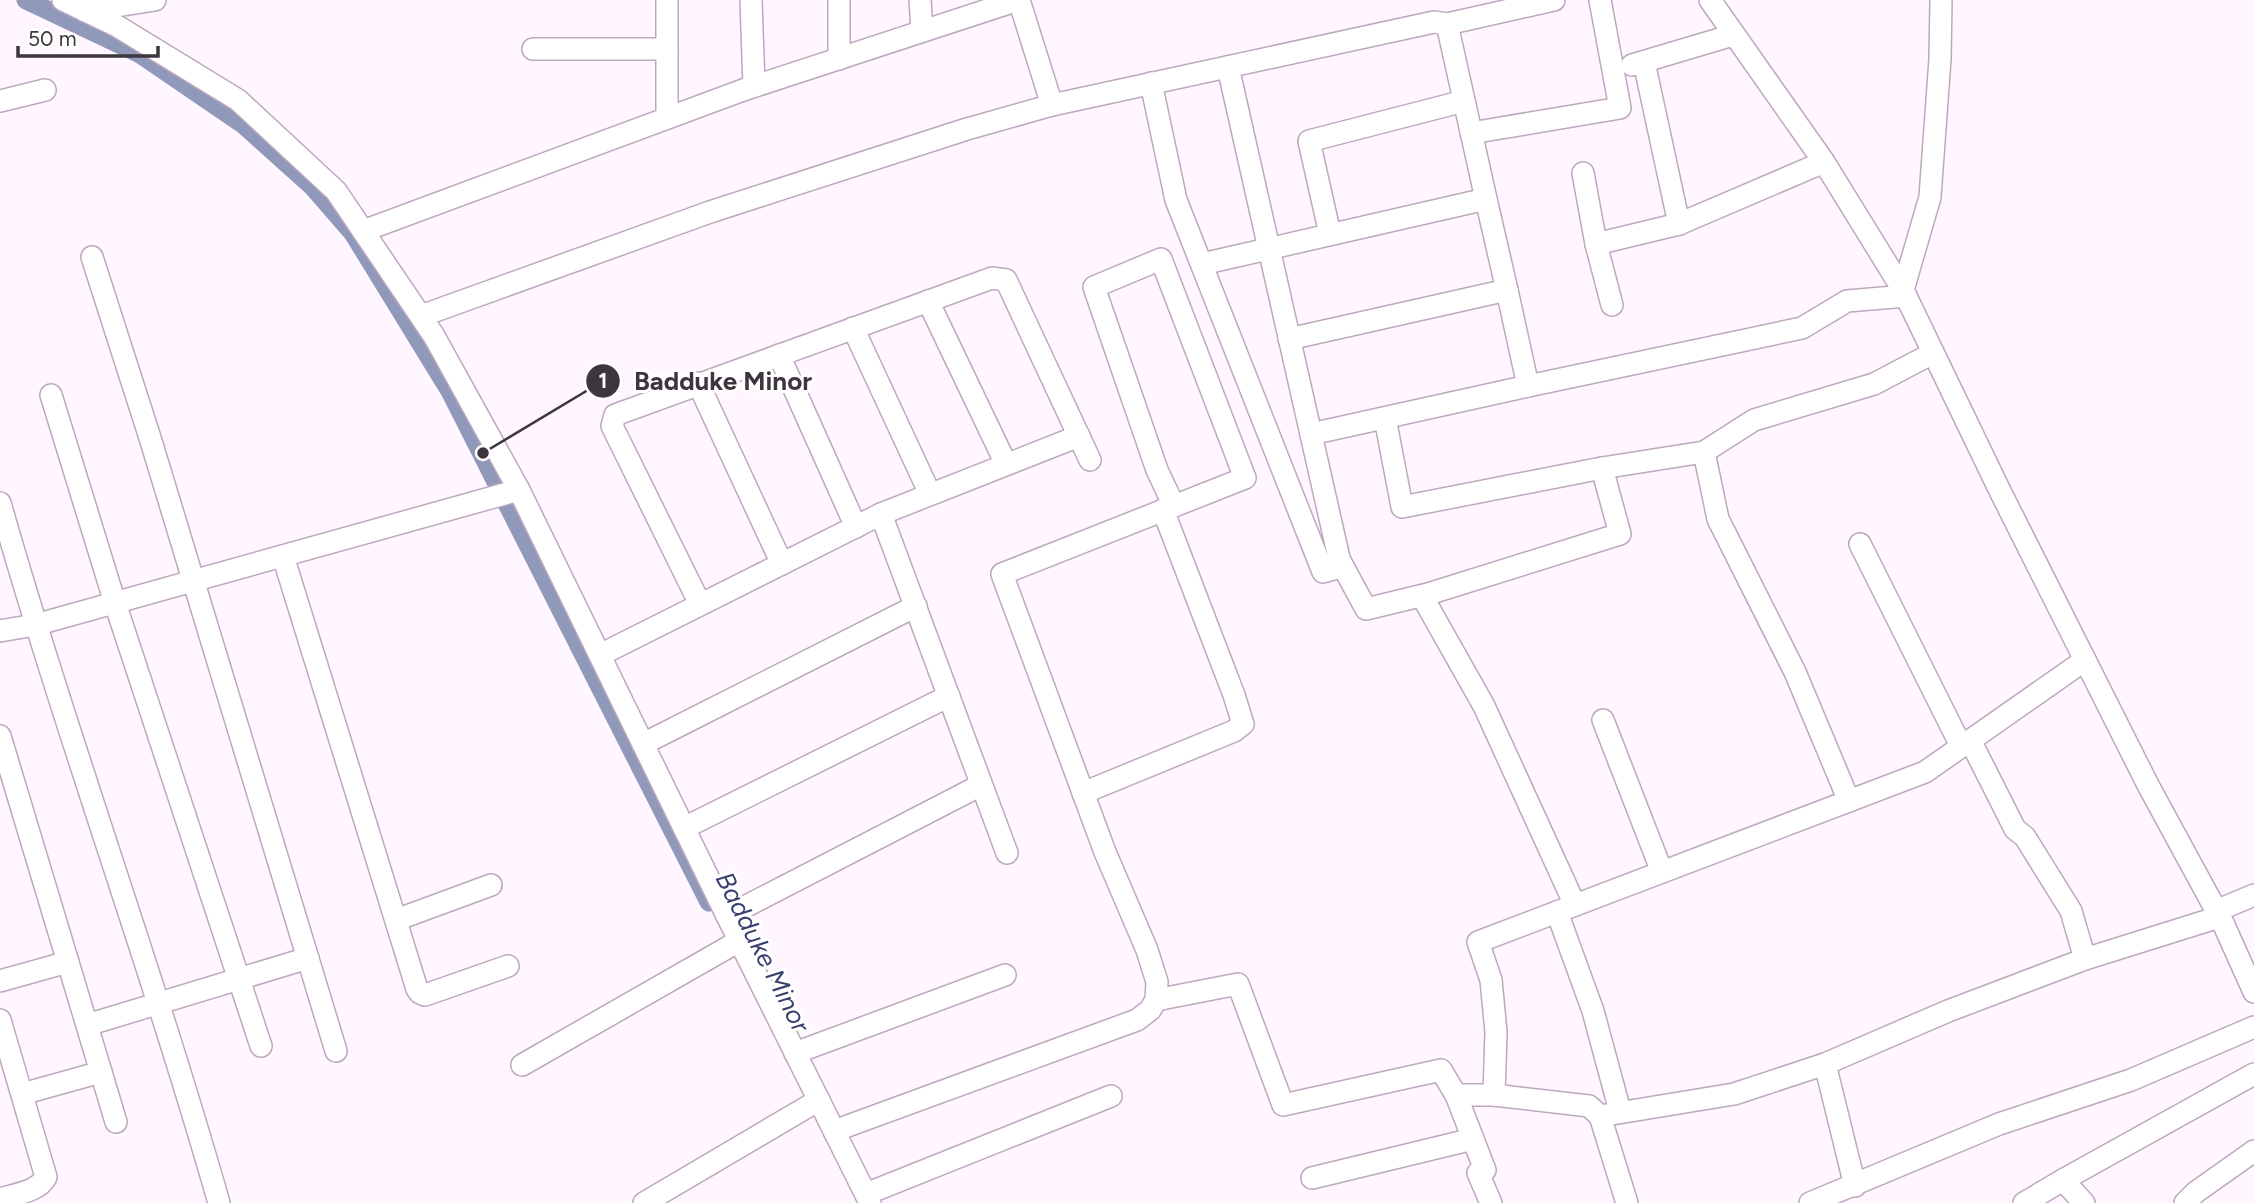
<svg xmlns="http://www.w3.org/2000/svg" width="2254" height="1203" font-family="Figtree,sans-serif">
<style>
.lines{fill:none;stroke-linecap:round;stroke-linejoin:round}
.canal{stroke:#9199bb;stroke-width:19}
.street-casing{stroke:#bda8be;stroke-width:24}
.street{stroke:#fff;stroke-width:21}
.labels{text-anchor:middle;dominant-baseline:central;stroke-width:6;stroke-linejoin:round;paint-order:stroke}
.water-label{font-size:26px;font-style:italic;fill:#37406f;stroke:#fff}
.leader{fill:none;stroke:#3e363f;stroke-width:2.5}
.callout-dot{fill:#3e363f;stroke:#fff;stroke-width:2.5}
.mark-label{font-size:21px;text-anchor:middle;font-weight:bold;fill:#fff}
.callout-label{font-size:26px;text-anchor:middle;font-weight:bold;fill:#3e363f;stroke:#fff;stroke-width:6;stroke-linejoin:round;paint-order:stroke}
</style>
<rect width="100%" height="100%" fill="#fff6ff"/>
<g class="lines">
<polyline class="canal" points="26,0 140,54 244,125 313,187 353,233 450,391 709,902"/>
<g class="street-casing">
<g id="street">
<polyline points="63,0 117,26 238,100 336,191 434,336 519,490 727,916 870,1203"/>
<polyline points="667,0 667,118"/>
<polyline points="920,0 922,31"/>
<polyline points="1019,0 1052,105"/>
<polyline points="1710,0 1824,162 1903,290 1999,489 2148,785 2223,923 2254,992"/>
<polyline points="85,11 155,0"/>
<polyline points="533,49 667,49"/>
<polyline points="839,59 839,0"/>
<polyline points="1644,62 1679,224 1824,162"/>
<polyline points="1632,65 1733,35"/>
<polyline points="1151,83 1176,200 1323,572 1341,567 1228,67"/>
<polyline points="746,89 1018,0"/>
<polyline points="0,101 45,90"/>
<polyline points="1471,133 1620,108 1600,0"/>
<polyline points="1583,173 1596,244"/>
<polyline points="363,231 754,86 751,0"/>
<polyline points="1330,234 1309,141 1464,101"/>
<polyline points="92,257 151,441 336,1051"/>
<polyline points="1202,264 1486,199 1447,24"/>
<polyline points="1903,290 1930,197 1940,59 1941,0"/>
<polyline points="928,301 1006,464"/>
<polyline points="1612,305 1596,244 1679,224"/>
<polyline points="421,316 710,212 967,129 1052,105 1434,22 1447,24 1554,0"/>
<polyline points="853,328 930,494"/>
<polyline points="1289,339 1507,290 1486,199"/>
<polyline points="779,355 856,527"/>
<polyline points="698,383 782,564"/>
<polyline points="1528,386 1802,328 1847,301 1906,296"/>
<polyline points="51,395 115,603 261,1046"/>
<polyline points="1311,434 1528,386 1507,290"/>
<polyline points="1704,452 1754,420 1874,384 1933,353"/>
<polyline points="1602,468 1704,452 1718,519 1795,672 1849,801"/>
<path d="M0 503C67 738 152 968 219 1203"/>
<polyline points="881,514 1007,853"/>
<polyline points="1860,544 1961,746"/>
<polyline points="283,556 417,989 420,993 425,995 508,966"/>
<polyline points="1339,559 1366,609 1428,594 1620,534 1602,468 1402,507 1385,418"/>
<polyline points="1422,596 1484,706 1575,905"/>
<polyline points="700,604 612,426 615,415 992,278 1006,280 1090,460"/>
<polyline points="0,631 35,625 519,490"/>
<polyline points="600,655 881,514 1079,436"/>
<polyline points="1603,720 1662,872"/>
<polyline points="0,736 116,1122"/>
<polyline points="1970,740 2015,829 2025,837 2071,911 2085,959 1948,1011 1825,1064 1734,1094 1600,1116 1589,1106 1494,1095 1496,1032 1491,980 1478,942 1925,772 2085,660"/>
<polyline points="643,744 916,606"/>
<polyline points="1083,793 1234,731 1243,724 1234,695 1163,510"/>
<polyline points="684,828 949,696"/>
<polyline points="2216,911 2254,895"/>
<polyline points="1557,912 1593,1011 1620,1111"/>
<polyline points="727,916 981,785"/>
<polyline points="396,920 491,885"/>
<polyline points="2085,959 2219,917"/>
<polyline points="0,981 68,962"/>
<polyline points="1156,1000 1238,984 1283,1105 1441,1070 1456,1095"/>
<path d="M0 1020 46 1177C38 1192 15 1194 0 1199"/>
<polyline points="87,1025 308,958"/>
<polyline points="795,1053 1005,975"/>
<polyline points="1825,1064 1855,1186"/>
<polyline points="522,1065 739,941"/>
<polyline points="22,1094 101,1072"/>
<polyline points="1600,1116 1627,1203"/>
<polyline points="834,1131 1137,1020 1150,1010 1156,1000 1157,982 1147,950 1105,852 1002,574 1245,478 1161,259 1094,287 1157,470 1174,506"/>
<polyline points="1312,1178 1473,1139"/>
<polyline points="866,1194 1111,1096"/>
<polyline points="644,1203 819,1100"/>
<polyline points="1491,1203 1478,1173 1485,1170 1456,1095 1494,1095"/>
<polyline points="1810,1203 1999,1124 2131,1080 2254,1027"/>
<polyline points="2024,1203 2063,1180"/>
<polyline points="2084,1203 2063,1180 2254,1074"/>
<polyline points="2185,1203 2196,1192 2254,1151"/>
</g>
</g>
<use href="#street" class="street"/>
</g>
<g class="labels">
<g class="water-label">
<text transform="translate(763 952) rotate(63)">Badduke Minor</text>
</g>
</g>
<path class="leader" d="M483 453L603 381"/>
<g class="callout-dot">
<circle cx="483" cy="453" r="7"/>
<circle cx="603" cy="381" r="18"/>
</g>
<g class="mark-label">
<text x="603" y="388">1</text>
</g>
<g class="callout-label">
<text x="723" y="390">Badduke Minor</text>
</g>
<path d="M18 46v10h140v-10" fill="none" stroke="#3e363f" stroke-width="3.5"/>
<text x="28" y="46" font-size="21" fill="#3e363f" stroke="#ffffff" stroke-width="5" paint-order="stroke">50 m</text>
</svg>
